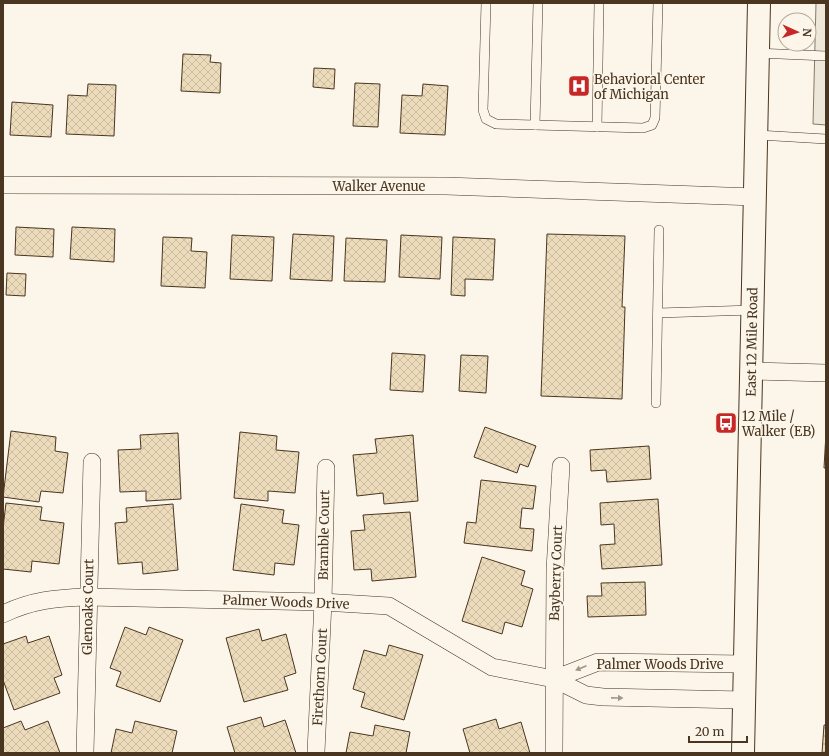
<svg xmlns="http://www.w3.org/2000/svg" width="829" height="756" font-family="Merriweather,serif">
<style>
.parking{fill:#ede7d9;stroke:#887966}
.building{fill:url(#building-cross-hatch);stroke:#4a3520}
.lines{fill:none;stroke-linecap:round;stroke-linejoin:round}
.service-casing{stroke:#4a3520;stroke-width:10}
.minor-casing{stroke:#4a3520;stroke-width:18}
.secondary-casing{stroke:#4a3520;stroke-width:24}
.service{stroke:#fbf6e9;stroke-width:9}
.minor{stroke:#fbf6e9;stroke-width:17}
.secondary{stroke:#fbf6e9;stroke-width:22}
.oneway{fill:#a29684}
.labels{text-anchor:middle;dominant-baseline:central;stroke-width:3;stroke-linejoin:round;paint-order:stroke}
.poi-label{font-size:13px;fill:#4a3520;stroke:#fbf6e9;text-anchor:start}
.street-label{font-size:13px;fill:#4a3520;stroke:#fbf6e9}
</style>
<defs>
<pattern id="building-cross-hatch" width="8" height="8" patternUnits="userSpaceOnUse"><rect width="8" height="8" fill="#ecdcbc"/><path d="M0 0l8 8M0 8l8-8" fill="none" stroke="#ccbda1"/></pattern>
</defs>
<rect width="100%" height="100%" fill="#fbf6e9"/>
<polygon class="parking" points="816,3 826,3 826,125 813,124"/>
<g class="building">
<polygon points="183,54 211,55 210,62 221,63 220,93 181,91"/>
<polygon points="314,68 335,69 334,89 313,87"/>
<polygon points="355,83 380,84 378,127 353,126"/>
<polygon points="88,84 116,85 114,136 66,134 68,95 87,96"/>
<polygon points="423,84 448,86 445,135 400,133 402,95 422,96"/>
<polygon points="12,102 53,105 51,137 10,135"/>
<polygon points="16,227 54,229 53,257 15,255"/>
<polygon points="72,227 115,229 114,262 70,259"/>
<polygon points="293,234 334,236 332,281 290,279"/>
<polygon points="547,234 625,236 622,307 625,307 622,399 541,396"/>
<polygon points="232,235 274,237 272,281 230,279"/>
<polygon points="401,235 442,237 440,279 399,277"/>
<polygon points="163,237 192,238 191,251 207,252 205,288 161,286"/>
<polygon points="453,237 495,239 493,280 465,279 465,296 451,295"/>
<polygon points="346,238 387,240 385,282 344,281"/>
<polygon points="7,273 26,274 25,296 6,295"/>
<polygon points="392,353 425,355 423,392 390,390"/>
<polygon points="461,355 488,356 486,393 459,391"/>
<polygon points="485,427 536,446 528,467 520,464 517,473 474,457"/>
<polygon points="11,431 56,437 55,451 68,453 63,493 41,491 39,502 3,497"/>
<polygon points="240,432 277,436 276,450 299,452 295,493 268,491 268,501 234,498"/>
<polygon points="178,433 181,499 146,501 146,491 120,492 118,450 141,449 140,435"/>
<polygon points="826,433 826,468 824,468"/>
<polygon points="413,435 418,501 384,504 383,493 357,496 353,455 377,453 375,439"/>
<polygon points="649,446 651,479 607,482 606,470 591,471 590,450"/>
<polygon points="481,480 536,486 533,509 522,508 520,528 534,529 532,551 464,543 467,522 476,523"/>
<polygon points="658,499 662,565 602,569 600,545 615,544 614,524 601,525 600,503"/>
<polygon points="6,503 42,507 40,520 64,523 59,564 32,561 31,572 3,569 3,528"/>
<polygon points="173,504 178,570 143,574 142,562 118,564 115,523 127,522 126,508"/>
<polygon points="241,504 284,510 282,523 299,525 294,565 275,563 274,575 233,570"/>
<polygon points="410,512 416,577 372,581 371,569 354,570 351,531 365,530 363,515"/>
<polygon points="482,557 525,571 521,585 533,589 522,627 505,622 502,634 462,621"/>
<polygon points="645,582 646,615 588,617 587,596 602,596 601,583"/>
<polygon points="125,627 146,635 149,627 183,640 160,702 116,686 121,672 110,668"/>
<polygon points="259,629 262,641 286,634 296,673 284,677 288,690 244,702 226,638"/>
<polygon points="26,636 28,643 49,636 62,675 54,678 60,693 14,710 3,680 3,644"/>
<polygon points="389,645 423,655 404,720 361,707 365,693 353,689 364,650 386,656"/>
<polygon points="261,717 264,727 285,720 296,753 235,753 227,727"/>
<polygon points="496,719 499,729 521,722 530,753 470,753 463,729"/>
<polygon points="21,721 25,730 48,721 60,753 3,753 3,728"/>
<polygon points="135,721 177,731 172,753 111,753 116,729 132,733"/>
<polygon points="375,725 410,732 406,753 346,753 350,732 373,736"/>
<polygon points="824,725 826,725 826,753 822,753"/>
</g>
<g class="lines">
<g class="service-casing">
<g id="service">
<polyline points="486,3 483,110 486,119 496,124 643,128 652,125 655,118 658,3"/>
<polyline points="758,53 826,56"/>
<polyline points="535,125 538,3"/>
<polyline points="597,127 599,3"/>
<polyline points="757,135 826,139"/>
<polyline points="658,313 753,310"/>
<polyline points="656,403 659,230"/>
</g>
</g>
<g class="minor-casing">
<g id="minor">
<polyline points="3,185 446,186 755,197"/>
<polyline points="752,371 826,373"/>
<path d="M3 614C32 600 56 598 87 597L323 602 389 606 492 667 554 679 586 695 603 697 744 700"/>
<polyline points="554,679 598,662 745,664"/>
<polyline points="316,752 323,602 326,468"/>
<polyline points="85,753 92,462"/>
<polyline points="554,753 555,570 561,466"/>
</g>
</g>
<g class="secondary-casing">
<polyline id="secondary" points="743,753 759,3"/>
</g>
<use href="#service" class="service"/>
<use href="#minor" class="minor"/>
<use href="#secondary" class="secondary"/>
</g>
<defs><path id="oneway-solid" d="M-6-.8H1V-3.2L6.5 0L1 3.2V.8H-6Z"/></defs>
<g class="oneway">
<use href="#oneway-solid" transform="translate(581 668) rotate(157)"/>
<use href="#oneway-solid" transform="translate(617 698) rotate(1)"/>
</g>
<defs>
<g id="hospital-square" transform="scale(1.15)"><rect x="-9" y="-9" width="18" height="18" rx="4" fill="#c62828" stroke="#fbf6e9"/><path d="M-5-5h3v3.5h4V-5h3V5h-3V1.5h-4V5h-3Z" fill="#fff"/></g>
<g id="bus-square" transform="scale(1.15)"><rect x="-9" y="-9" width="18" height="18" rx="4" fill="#c62828" stroke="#fbf6e9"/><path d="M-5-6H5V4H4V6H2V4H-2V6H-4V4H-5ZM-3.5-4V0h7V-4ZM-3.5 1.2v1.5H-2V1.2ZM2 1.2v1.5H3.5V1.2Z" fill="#fff"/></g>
</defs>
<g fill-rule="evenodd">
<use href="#hospital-square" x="579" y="86"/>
<use href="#bus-square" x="726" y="423"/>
</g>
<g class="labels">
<g class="poi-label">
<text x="594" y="79">Behavioral Center<tspan x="594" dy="15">of Michigan</tspan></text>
<text x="742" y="416">12 Mile /<tspan x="742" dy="15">Walker (EB)</tspan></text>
</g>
<g class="street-label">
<text x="379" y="186">Walker Avenue</text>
<text transform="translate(752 342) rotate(-89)">East 12 Mile Road</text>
<text transform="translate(324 535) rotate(-89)">Bramble Court</text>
<text transform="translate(556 573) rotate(-88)">Bayberry Court</text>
<text transform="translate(286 602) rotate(2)">Palmer Woods Drive</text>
<text transform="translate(88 607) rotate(-89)">Glenoaks Court</text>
<text x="660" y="664">Palmer Woods Drive</text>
<text transform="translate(320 677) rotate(-87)">Firethorn Court</text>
</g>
</g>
<rect width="829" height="756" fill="none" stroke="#4a3520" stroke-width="8"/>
<g transform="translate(797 32) rotate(93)"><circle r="19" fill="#fbf6e9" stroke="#b4a999"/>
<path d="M0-3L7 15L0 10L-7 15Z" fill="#c62828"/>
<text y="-6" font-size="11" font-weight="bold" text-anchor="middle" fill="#4a3520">N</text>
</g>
<path d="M689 736v6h58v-6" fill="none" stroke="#4a3520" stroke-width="2"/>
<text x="695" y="736" font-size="12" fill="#4a3520" stroke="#fbf6e9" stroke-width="3" paint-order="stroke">20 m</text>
</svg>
